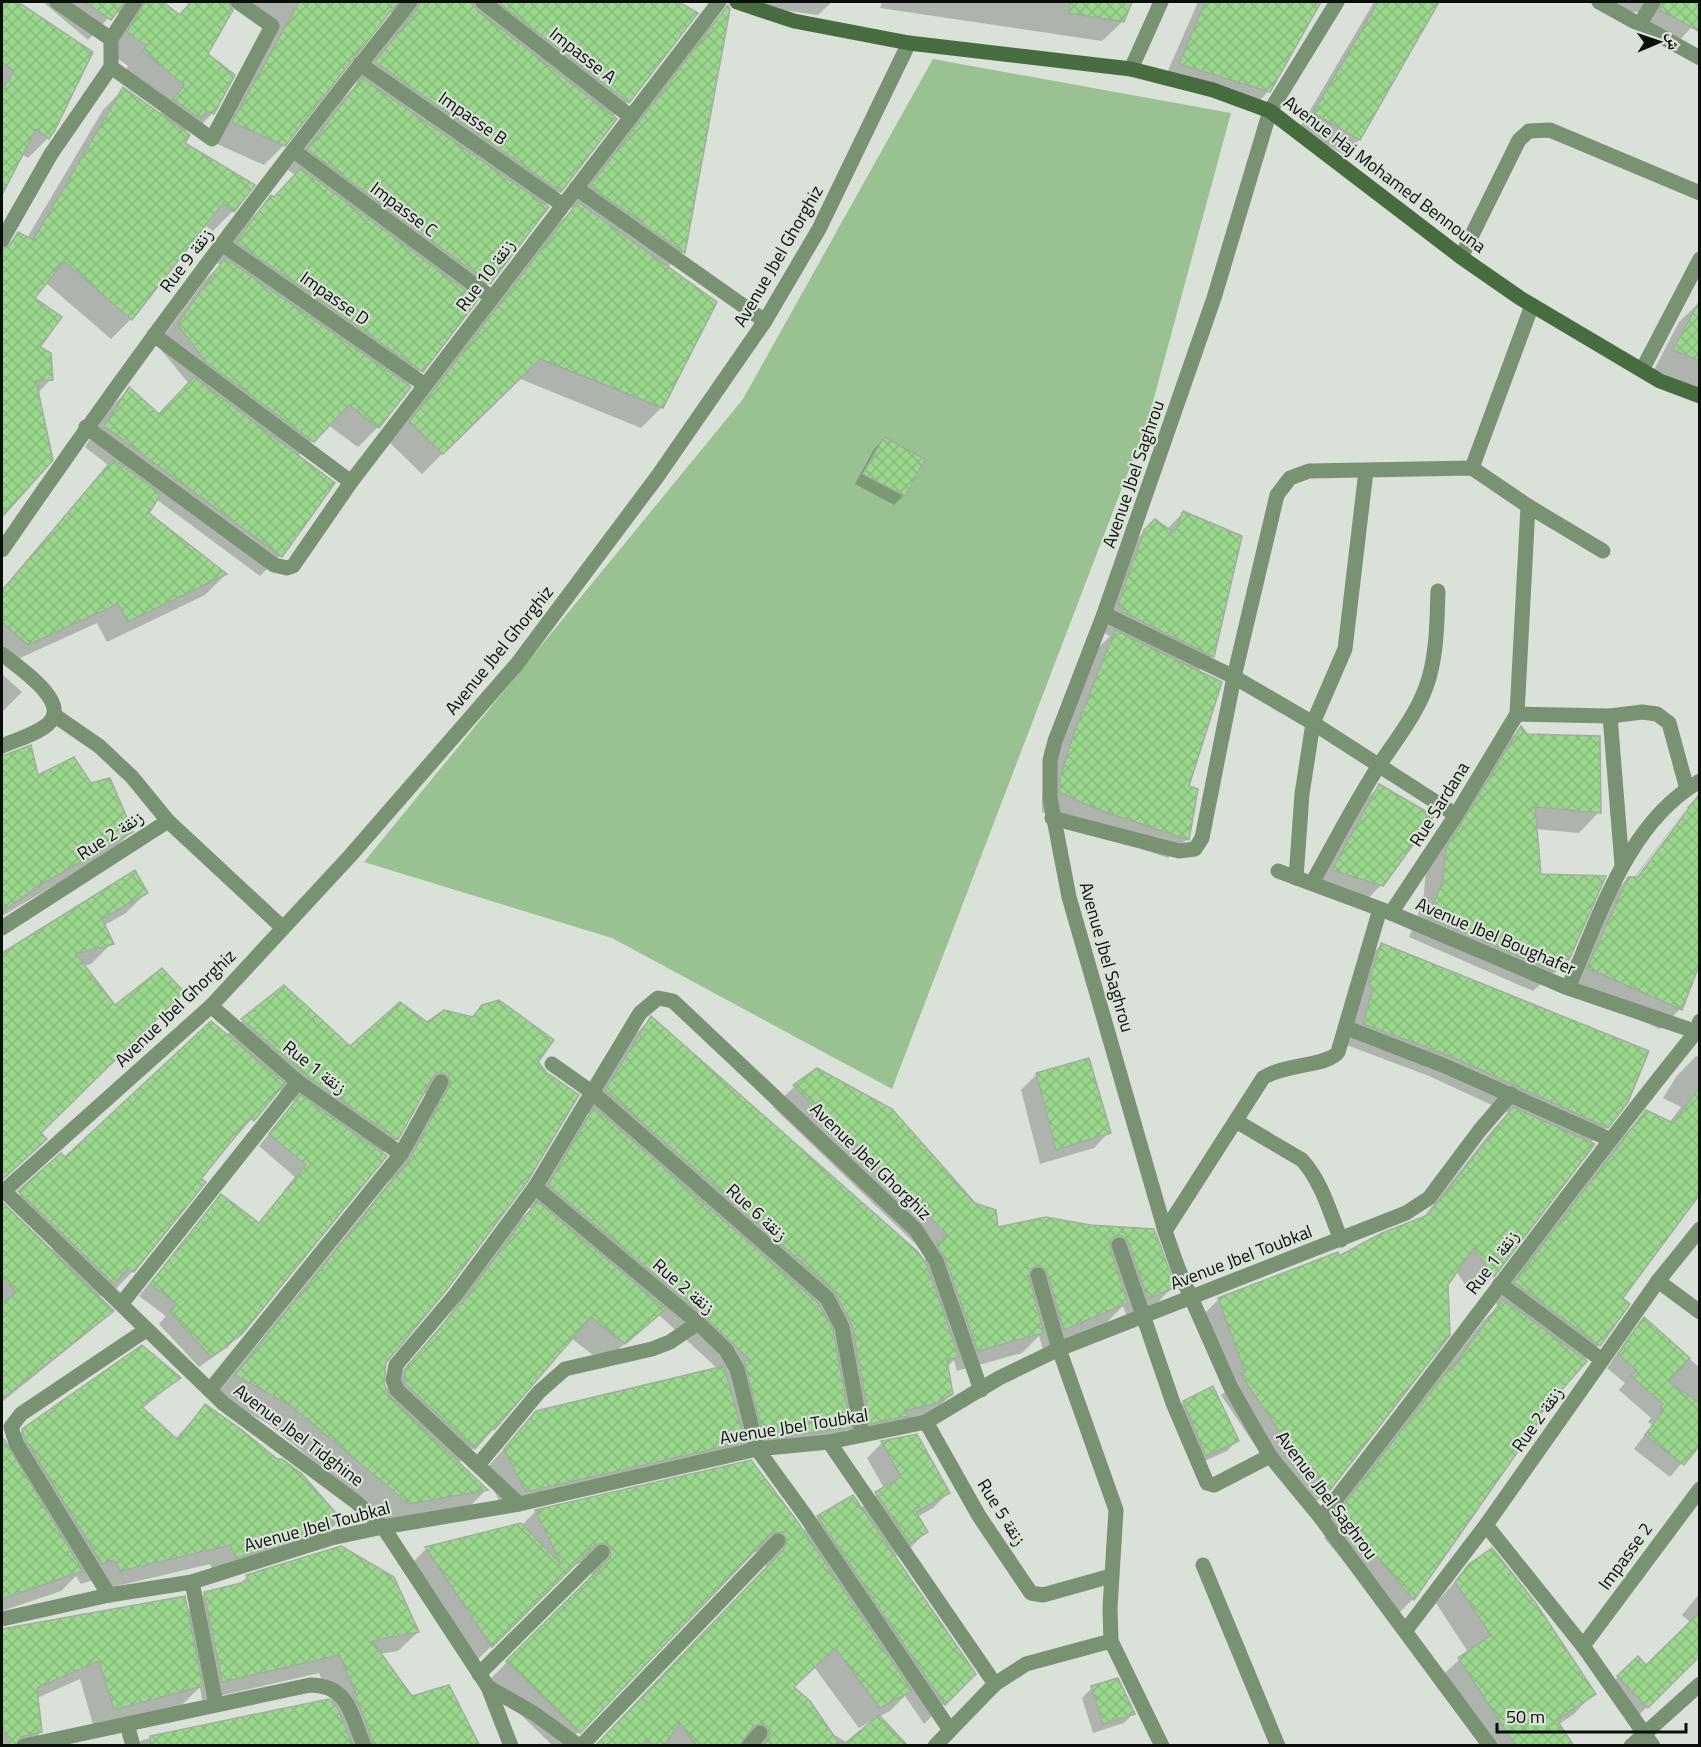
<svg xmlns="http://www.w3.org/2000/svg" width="1701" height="1747" font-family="'Titillium Web','Noto Naskh Arabic',sans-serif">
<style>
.park{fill:#9ac192}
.shadow{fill:#0003;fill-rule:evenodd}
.building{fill:url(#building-cross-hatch);stroke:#a5aba3;stroke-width:1.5}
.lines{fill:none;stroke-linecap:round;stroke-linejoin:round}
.street{stroke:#789273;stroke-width:15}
.secondary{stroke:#466c3f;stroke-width:15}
.labels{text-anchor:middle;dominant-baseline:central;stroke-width:4.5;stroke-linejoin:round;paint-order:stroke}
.street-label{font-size:18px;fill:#0c0e0c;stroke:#dae1d9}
</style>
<defs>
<pattern id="building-cross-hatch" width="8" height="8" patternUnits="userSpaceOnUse" patternTransform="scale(1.5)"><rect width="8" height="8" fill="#9ad98d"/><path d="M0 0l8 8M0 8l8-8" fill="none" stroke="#84b978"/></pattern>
</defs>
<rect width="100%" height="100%" fill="#dae1d9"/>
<polygon class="park" points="933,59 1231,113 1148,420 892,1089 612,938 364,862 743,399"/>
<g class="shadow">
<polygon points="2,2 15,2 91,53 48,138 28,158 22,154 2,192"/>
<polygon points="43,2 160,2 178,15 190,2 676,2 696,14 628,102 613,117 560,191 545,206 547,208 489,283 474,299 378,427 358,447 328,425 298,456 280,556 260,576 156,499 147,513 225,575 205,595 107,642 97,623 7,664 2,660 2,589 108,465 85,447 109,409 129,389 159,415 189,384 157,345 205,280 220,265 217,263 251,218 296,176 288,170 342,100 358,84 356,82 398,29 400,19 396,13 388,12 284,145 264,165 213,142 274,32 225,2 206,54 213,113 193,133 187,130 184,133 183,143 233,211 213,231 205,225 131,319 111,339 46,283 33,299 38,347 51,379 37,394 51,460 2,515 2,250 18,234 27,238 103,110 123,89 159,115 165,106 125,71 128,66 109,52 121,13 113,13 88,40"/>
<polygon points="753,2 832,2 818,15 761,7"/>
<polygon points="882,2 1130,2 1123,21 1102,41 880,8"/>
<polygon points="1198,2 1319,2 1269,91 1251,109 1163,82"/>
<polygon points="1374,2 1437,2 1359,140 1344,155 1299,129"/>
<polygon points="1589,2 1700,2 1700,17 1674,47 1644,22 1638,12 1629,12 1622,19"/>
<polygon points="728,8 683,252 667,268 662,407 641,428 518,378 422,474 390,443 558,224 573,209 571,207 708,28"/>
<polygon points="1700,302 1700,390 1654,370 1679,322"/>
<polygon points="884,439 923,460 904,495 894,505 855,484 874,449"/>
<polygon points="1183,513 1213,656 1197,672 1187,787 1197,790 1187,839 1168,858 1083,829 1042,812 1042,798 1056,753 1096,650 1110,636 1102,632 1124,552 1145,531 1167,529"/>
<polygon points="2,674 22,692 2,712"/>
<polygon points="1521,728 1599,812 1579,833 1535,829 1540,876 1568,959 1533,991 1409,937 1423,902 1426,870 1501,748"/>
<polygon points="2,757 6,757 37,777 90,785 131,832 111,852 2,916"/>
<polygon points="1379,786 1381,885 1366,901 1318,885 1364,801"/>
<polygon points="1700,795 1680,1009 1660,1029 1568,989 1608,899 1628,878 1633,879 1686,809 1632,882 1635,884 1690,808 1686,808"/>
<polygon points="135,872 146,893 126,913 103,926 112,943 91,964 83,966 39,1133 45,1139 2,1180 2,955"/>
<polygon points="1382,944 1607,1127 1590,1143 1593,1144 1493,1276 1473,1296 1456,1271 1447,1285 1448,1335 1329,1489 1309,1509 1271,1469 1221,1395 1225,1392 1199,1319 1219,1299 1338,1258 1422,1219 1493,1129 1509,1113 1429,1076 1344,1044 1361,965"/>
<polygon points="283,987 350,1048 427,1024 470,1018 482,1006 536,1062 387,1358 382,1379 386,1390 444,1322 516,1223 531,1209 528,1206 574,1130 589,1115 585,1111 631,1039 651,1018 923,1261 928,1256 773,1107 794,1087 817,1070 997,1229 1090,1227 1153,1230 1174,1286 1153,1307 1127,1318 1123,1306 1106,1323 1043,1349 1039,1336 1022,1353 957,1371 954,1360 947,1367 952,1394 931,1414 850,1443 847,1429 829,1448 744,1458 740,1444 723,1462 505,1512 484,1471 536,1413 718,1369 658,1314 603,1363 571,1338 493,1429 458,1464 486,1490 466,1510 388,1523 270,1425 216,1395 389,1182 431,1102 426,1094 422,1092 397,1139 381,1154 229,1346 199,1367 159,1324 166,1316 139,1296 221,1196 258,1224 295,1177 259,1146 295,1102 278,1089 199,1179 133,1271 113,1292 108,1288 99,1298 111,1311 91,1330 2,1402 2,1203 51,1251 58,1244 14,1200 34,1179 65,1159 226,1035"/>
<polygon points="1696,1056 1700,1058 1700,1191 1621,1299 1628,1305 1599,1345 1534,1418 1538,1420 1413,1599 1393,1619 1324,1538 1329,1531 1324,1526 1483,1321 1498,1306 1495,1303 1626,1133 1646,1112 1669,1123 1681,1107 1663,1098 1676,1077"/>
<polygon points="1036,1075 1109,1132 1094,1148 1040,1164 1021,1090"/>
<polygon points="1644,1319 1700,1368 1700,1442 1670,1477 1634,1449 1652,1425 1648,1422 1651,1418 1619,1390 1625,1383 1607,1368 1632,1332"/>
<polygon points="179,1378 142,1409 175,1439 205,1406 340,1520 320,1540 216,1577 210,1564 100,1590 93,1580 81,1584 76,1576 61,1591 2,1611 2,1442 4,1441 7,1446 23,1430"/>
<polygon points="1184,1402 1237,1441 1227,1451 1196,1465 1174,1412"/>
<path d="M882 1443 948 1493 933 1508 917 1517 926 1532 911 1547 894 1557 974 1674 924 1724 905 1696 890 1711 879 1717 906 1746H754L768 1728 733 1746H596L765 1570 767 1559 759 1551 750 1554 565 1746H553L487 1682 589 1581 592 1576 589 1566 583 1562 573 1565 471 1666 406 1569 426 1549 521 1526 535 1512 750 1462 803 1532 818 1517 861 1508 884 1488 867 1458ZM814 1667 859 1728 873 1720 848 1743 831 1733 792 1687Z"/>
<polygon points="341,1548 418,1632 398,1651 380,1654 411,1697 479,1746 136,1746 142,1740 328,1701 334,1706 319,1673 202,1700 200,1687 182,1705 94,1728 80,1679 37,1698 41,1732 27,1746 2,1746 2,1630 184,1598 186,1612 205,1593 238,1585 247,1577"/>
<polygon points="1470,1565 1594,1693 1574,1714 1558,1725 1572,1746 1482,1746 1438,1679 1468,1652 1436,1603"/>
<polygon points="1700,1593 1700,1654 1637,1717 1608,1687 1638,1658 1646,1667 1691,1623 1682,1615"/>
<polygon points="1092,1688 1134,1713 1124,1723 1093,1733 1082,1698"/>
</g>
<g class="building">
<polygon points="2,2 18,2 93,52 55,130 49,139 36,129 2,195 2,90 14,71 2,63"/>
<polygon points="85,2 124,2 111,20"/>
<polygon points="145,2 163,2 180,15 191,2 228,2 233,10 208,54 235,75 214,114 206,111 201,119 173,99 184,85 143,51 146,46 127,32"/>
<polygon points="299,2 398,2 285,146 232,122"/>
<polygon points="420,2 473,2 477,10 617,119 561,192 375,62 418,8"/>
<polygon points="498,2 679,2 698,13 629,103"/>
<polygon points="1070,2 1132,2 1124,22 1069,13"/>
<polygon points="1205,2 1321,2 1270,92 1179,64"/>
<polygon points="1378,2 1439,2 1360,140 1313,113"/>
<polygon points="1663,2 1700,2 1700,32 1660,10"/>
<polygon points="728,5 730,9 685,253 590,186"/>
<polygon points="362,78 549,207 490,284 307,149"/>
<polygon points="123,87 190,135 185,143 255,185 234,212 223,203 132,320 64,261 35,298 62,317 40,347 51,353 53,380 36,381 53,460 2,517 2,250 10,245 18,232 33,240"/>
<polygon points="301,168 478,300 423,372 236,242 271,195 274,197"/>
<polygon points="578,202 717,302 663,408 540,359 443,454 409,422"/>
<polygon points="225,258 411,387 379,428 349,405 314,442 205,361 177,324"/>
<polygon points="1700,300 1700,361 1673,350"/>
<polygon points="194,377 335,483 282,557 104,426 129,387 159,414"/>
<polygon points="884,437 925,459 905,496 863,474"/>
<polygon points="113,459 161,494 149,513 227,574 128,622 118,604 28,645 2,622 2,591"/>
<polygon points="1183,511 1242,536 1214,657 1122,612 1124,607 1118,604 1144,530 1155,519 1174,533"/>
<polygon points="1115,630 1222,682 1189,786 1198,789 1189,840 1102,811 1060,793 1060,778 1074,733"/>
<polygon points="1521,726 1527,734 1600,736 1601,813 1535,807 1541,874 1606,876 1569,960 1563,957 1555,972 1428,917 1443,880 1446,848"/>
<polygon points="31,745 38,775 74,757 91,783 110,778 133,832 37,887 2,912 2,756"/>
<polygon points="1379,784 1434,816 1383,886 1332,870"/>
<polygon points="1700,793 1700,963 1682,1010 1587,968 1628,877 1638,877"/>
<polygon points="135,870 148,893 102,919 114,944 76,954 115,1005 162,968 184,992 41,1133 47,1139 2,1180 2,953"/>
<polygon points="1381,943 1649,1051 1628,1102 1608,1128 1450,1056 1363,1024 1373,987 1368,984"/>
<polygon points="284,985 350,1046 400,1002 427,1022 444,1010 473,1017 482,1005 499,1000 554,1040 538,1062 546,1072 579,1095 527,1182 448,1288 386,1363 384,1383 390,1397 488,1490 409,1504 290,1405 235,1375 409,1160 451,1082 445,1073 437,1073 433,1077 398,1140 304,1074 241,1019"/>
<polygon points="651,1016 918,1252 927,1265 959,1357 947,1360 953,1394 938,1403 905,1411 908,1416 870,1424 852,1325 834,1291 605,1090"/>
<polygon points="211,1021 285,1083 254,1121 250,1118 201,1179 206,1182 134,1272 128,1268 114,1284 18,1191 61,1153 65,1157"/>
<polygon points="1089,1058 1111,1133 1056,1150 1036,1073"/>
<polygon points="817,1068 892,1109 975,1203 996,1210 998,1227 1046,1217 1090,1225 1154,1229 1176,1287 1148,1299 1128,1241 1121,1236 1116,1236 1111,1239 1110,1248 1128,1303 1064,1330 1047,1272 1041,1266 1035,1266 1031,1269 1029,1277 1044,1333 978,1351 945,1258 937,1245 947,1234 793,1085"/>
<polygon points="1700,1087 1700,1194 1623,1298 1630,1304 1600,1346 1514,1282 1646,1110 1673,1123"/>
<polygon points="300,1095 387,1156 242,1334 211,1357 170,1312 177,1304 150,1284 221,1194 259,1223 306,1165 269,1134"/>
<polygon points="594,1107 819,1304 833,1330 851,1428 764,1438 744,1361 750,1360 704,1316 548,1185"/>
<polygon points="1513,1107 1595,1144 1494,1277 1474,1248 1448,1285 1450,1335 1330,1490 1291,1448 1240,1374 1245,1372 1218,1298 1338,1252 1339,1256 1382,1233 1428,1215"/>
<polygon points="537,1201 666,1309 625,1344 591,1317 494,1430 493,1428 475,1449 405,1384 405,1369 464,1300"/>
<polygon points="2,1202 114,1311 2,1399 2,1303 16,1292 2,1277"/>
<polygon points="1503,1299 1587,1361 1537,1418 1540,1420 1414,1600 1343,1517 1348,1509 1344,1505 1451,1366 1451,1370"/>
<polygon points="1644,1317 1690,1358 1669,1382 1700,1403 1700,1445 1684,1465 1645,1435 1663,1411 1660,1409 1663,1404 1631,1376 1637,1370 1618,1354"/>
<polygon points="142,1345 181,1378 141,1406 178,1440 205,1404 242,1430 277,1459 282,1459 302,1474 342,1520 310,1528 317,1532 237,1558 230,1545 121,1571 114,1560 102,1564 25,1439 22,1429"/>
<polygon points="724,1366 745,1442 526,1492 504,1449 536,1411"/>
<polygon points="1213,1386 1239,1441 1206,1456 1183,1401"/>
<polygon points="917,1434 950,1493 916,1512 928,1532 910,1543 875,1492 901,1477 881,1441"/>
<polygon points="4,1439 83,1571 2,1599 2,1441"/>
<polygon points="751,1460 797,1521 912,1691 880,1708 835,1648 794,1687 810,1701 841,1746 762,1746 770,1734 767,1726 761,1723 753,1727 739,1746 697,1746 680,1723 664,1746 656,1746 646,1740 641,1746 595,1746 785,1548 787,1539 781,1532 771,1534 580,1733 506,1661 609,1559 611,1554 609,1546 604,1543 595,1545 492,1647 425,1547 521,1523 561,1564 535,1510"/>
<polygon points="853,1495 976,1674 945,1705 817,1516"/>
<polygon points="341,1546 394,1577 419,1632 372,1641 412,1696 449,1685 480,1746 374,1746 361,1709 352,1694 356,1693 339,1655 222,1682 204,1592 249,1581 246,1575"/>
<polygon points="1492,1548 1535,1602 1596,1694 1557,1720 1574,1746 1516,1746 1458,1658 1491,1635 1455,1582 1469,1564"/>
<polygon points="185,1596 203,1686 114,1710 99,1661 37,1688 42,1732 21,1737 15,1746 10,1746 2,1724 2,1629"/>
<polygon points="1700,1612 1700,1656 1648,1708 1617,1676 1638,1656 1646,1665"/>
<polygon points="1118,1678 1135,1714 1103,1724 1091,1686"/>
<polygon points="329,1699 338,1709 353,1746 151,1746 150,1736"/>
<polygon points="879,1715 908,1746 842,1746"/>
</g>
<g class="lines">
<g class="street">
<polyline points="57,2 111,39"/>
<polyline points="483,2 631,117"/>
<polyline points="1337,2 1270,111 1214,298 1104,614 1055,741 1050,760 1050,798 1069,897 1165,1231 1178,1268 1231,1388 1270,1456 1321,1518 1490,1746"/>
<polyline points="1599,2 1700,58"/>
<polyline points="1640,24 1653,2"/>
<polyline points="360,64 563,205"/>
<polyline points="111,67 212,139 272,26 238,2"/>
<polyline points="1131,69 1161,2"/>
<polyline points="294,151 492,298"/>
<polyline points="576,188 765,321"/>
<polyline points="2,240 51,154 111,67 111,39 135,2"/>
<polyline points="222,244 425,385"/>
<polyline points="1461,257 1519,140 1529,131 1550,130 1700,193"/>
<polyline points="154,335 351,482"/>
<polyline points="1642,370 1700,259"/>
<polyline points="86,427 274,565 287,568 293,566 351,482 719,2"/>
<polyline points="1472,468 1532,305"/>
<path d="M2 550C131 362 268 179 410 2"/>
<path d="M2 654C16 666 73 702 48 724 37 734 16 740 2 746"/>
<polyline points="1517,714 1610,716 1642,712 1657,714 1669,723 1687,789"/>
<polyline points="1610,716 1622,865"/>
<polyline points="1456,815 1313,723 1234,677 1277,495 1290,478 1309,471 1472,468 1528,506 1603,551"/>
<polyline points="1052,818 1179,851 1195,849 1202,838 1234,677 1104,614"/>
<polyline points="168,821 283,928"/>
<polyline points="1278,871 1391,913 1568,988 1700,1033"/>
<polyline points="1296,878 1302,794 1313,723 1345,649 1366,471"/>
<path d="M1312 883C1334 844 1355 802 1380 764 1398 737 1420 710 1429 678 1437 650 1437 620 1438 591"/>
<polyline points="1391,913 1456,815 1517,714 1528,506"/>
<polyline points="2,928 168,821 132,777 99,746 54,715"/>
<path d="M1568 988C1600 916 1627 823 1700 781"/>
<polyline points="211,1006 298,1082 401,1154"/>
<polyline points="1347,1028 1445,1066 1609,1139"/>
<polyline points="552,1064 593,1093 827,1298 842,1327 862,1435"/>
<path d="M1236 1121 1302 1160C1322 1182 1330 1213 1341 1240"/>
<polyline points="535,1187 698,1323 726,1350 737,1369 757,1449 805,1515 950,1730"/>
<polyline points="2,1189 224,1404 356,1502 383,1527 488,1687 535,1714 579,1746"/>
<polyline points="4,1191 211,1006 350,856 517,664 657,477 765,321 819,229 909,43"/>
<path d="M1165 1231 1263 1078C1283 1064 1329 1066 1338 1052L1380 909"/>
<polyline points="1119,1245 1173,1403 1207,1483 1214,1485 1270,1456"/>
<polyline points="1038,1275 1059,1349 1116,1510 1110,1608 1111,1641 1162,1746"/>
<polyline points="1658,1281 1700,1312"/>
<polyline points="1500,1284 1602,1360"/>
<polyline points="122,1303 298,1082"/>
<polyline points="210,1390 401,1154 441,1082"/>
<polyline points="926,1422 979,1516 1031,1593 1043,1595 1111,1576"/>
<polyline points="829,1442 995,1684"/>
<polyline points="478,1465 539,1392 565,1369 652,1349 670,1342 698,1323"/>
<polyline points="519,1504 397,1390 393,1380 396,1365 456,1294 535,1187 640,1013 658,998 673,1001 916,1230 936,1261 981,1390"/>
<path d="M1321 1518C1448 1358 1567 1191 1696 1032L1700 1021"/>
<polyline points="1486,1525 1583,1646 1653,1746"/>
<polyline points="1203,1565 1278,1746"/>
<polyline points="192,1582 216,1704"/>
<polyline points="109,1595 16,1443 11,1427 21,1414 146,1330"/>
<polyline points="2,1619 109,1595 192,1582 331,1538 383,1527 519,1504 757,1449 829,1442 926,1422 999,1378 1059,1349 1406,1213 1429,1198 1480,1130 1511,1094"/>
<polyline points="1406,1630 1486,1525 1658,1281 1700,1229"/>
<polyline points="1583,1646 1700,1489"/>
<polyline points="479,1674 602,1552"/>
<polyline points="488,1687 511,1746"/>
<polyline points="127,1724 133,1746"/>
<path d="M24 1746 310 1685C349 1685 351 1715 364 1746"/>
<polyline points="581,1746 778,1541"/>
<polyline points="749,1746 760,1733"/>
<polyline points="935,1746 995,1684 1026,1664 1111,1641"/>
<polyline points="1631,1746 1700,1684"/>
</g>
<polyline class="secondary" points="737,2 794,21 909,43 1131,69 1213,90 1270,111 1461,257 1520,298 1660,381 1700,396"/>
</g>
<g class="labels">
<g class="street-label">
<text transform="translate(583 55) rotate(38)">Impasse A</text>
<text transform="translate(473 118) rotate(35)">Impasse B</text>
<text transform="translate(1385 174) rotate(37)">Avenue Haj Mohamed Bennouna</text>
<text transform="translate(404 209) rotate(37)">Impasse C</text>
<text transform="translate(778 256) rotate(-60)">Avenue Jbel Ghorghiz</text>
<text transform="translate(186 260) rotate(-53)">Rue 9 زنقة</text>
<text transform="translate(485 275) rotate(-53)">Rue 10 زنقة</text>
<text transform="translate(335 298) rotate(35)">Impasse D</text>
<text transform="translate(1133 474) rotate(-71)">Avenue Jbel Saghrou</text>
<text transform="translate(499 650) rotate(-51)">Avenue Jbel Ghorghiz</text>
<text transform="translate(1439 804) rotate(-58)">Rue Sardana</text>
<text transform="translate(110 835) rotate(-33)">Rue 2 زنقة</text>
<text transform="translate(1496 936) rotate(23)">Avenue Jbel Boughafer</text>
<text transform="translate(1107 957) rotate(74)">Avenue Jbel Saghrou</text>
<text transform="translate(175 1008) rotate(-44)">Avenue Jbel Ghorghiz</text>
<text transform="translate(315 1067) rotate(38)">Rue 1 زنقة</text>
<text transform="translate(871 1161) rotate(44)">Avenue Jbel Ghorghiz</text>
<text transform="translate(757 1212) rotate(42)">Rue 6 زنقة</text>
<text transform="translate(1241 1257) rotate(-21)">Avenue Jbel Toubkal</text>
<text transform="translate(1492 1262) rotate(-53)">Rue 1 زنقة</text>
<text transform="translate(684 1286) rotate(40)">Rue 2 زنقة</text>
<text transform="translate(1537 1419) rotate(-55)">Rue 2 زنقة</text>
<text transform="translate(794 1426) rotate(-9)">Avenue Jbel Toubkal</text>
<text transform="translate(299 1435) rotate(37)">Avenue Jbel Tidghine</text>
<text transform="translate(1327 1495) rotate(53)">Avenue Jbel Saghrou</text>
<text transform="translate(1002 1512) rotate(58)">Rue 5 زنقة</text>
<text transform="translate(317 1526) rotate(-15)">Avenue Jbel Toubkal</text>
<text transform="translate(1625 1556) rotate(-54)">Impasse 2</text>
</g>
</g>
<rect width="1701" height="1747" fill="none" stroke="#0c0e0c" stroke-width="6"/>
<g transform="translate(1659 42) rotate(88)" stroke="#dae1d9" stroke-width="4.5" paint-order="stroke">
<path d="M0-4.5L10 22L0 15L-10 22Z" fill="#0c0e0c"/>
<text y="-9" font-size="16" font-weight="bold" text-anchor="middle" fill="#0c0e0c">ش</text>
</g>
<path d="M1497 1723v9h189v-9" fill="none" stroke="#0c0e0c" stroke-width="3"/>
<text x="1506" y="1723" font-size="18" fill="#0c0e0c" stroke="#dae1d9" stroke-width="4.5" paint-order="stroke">50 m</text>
</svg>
